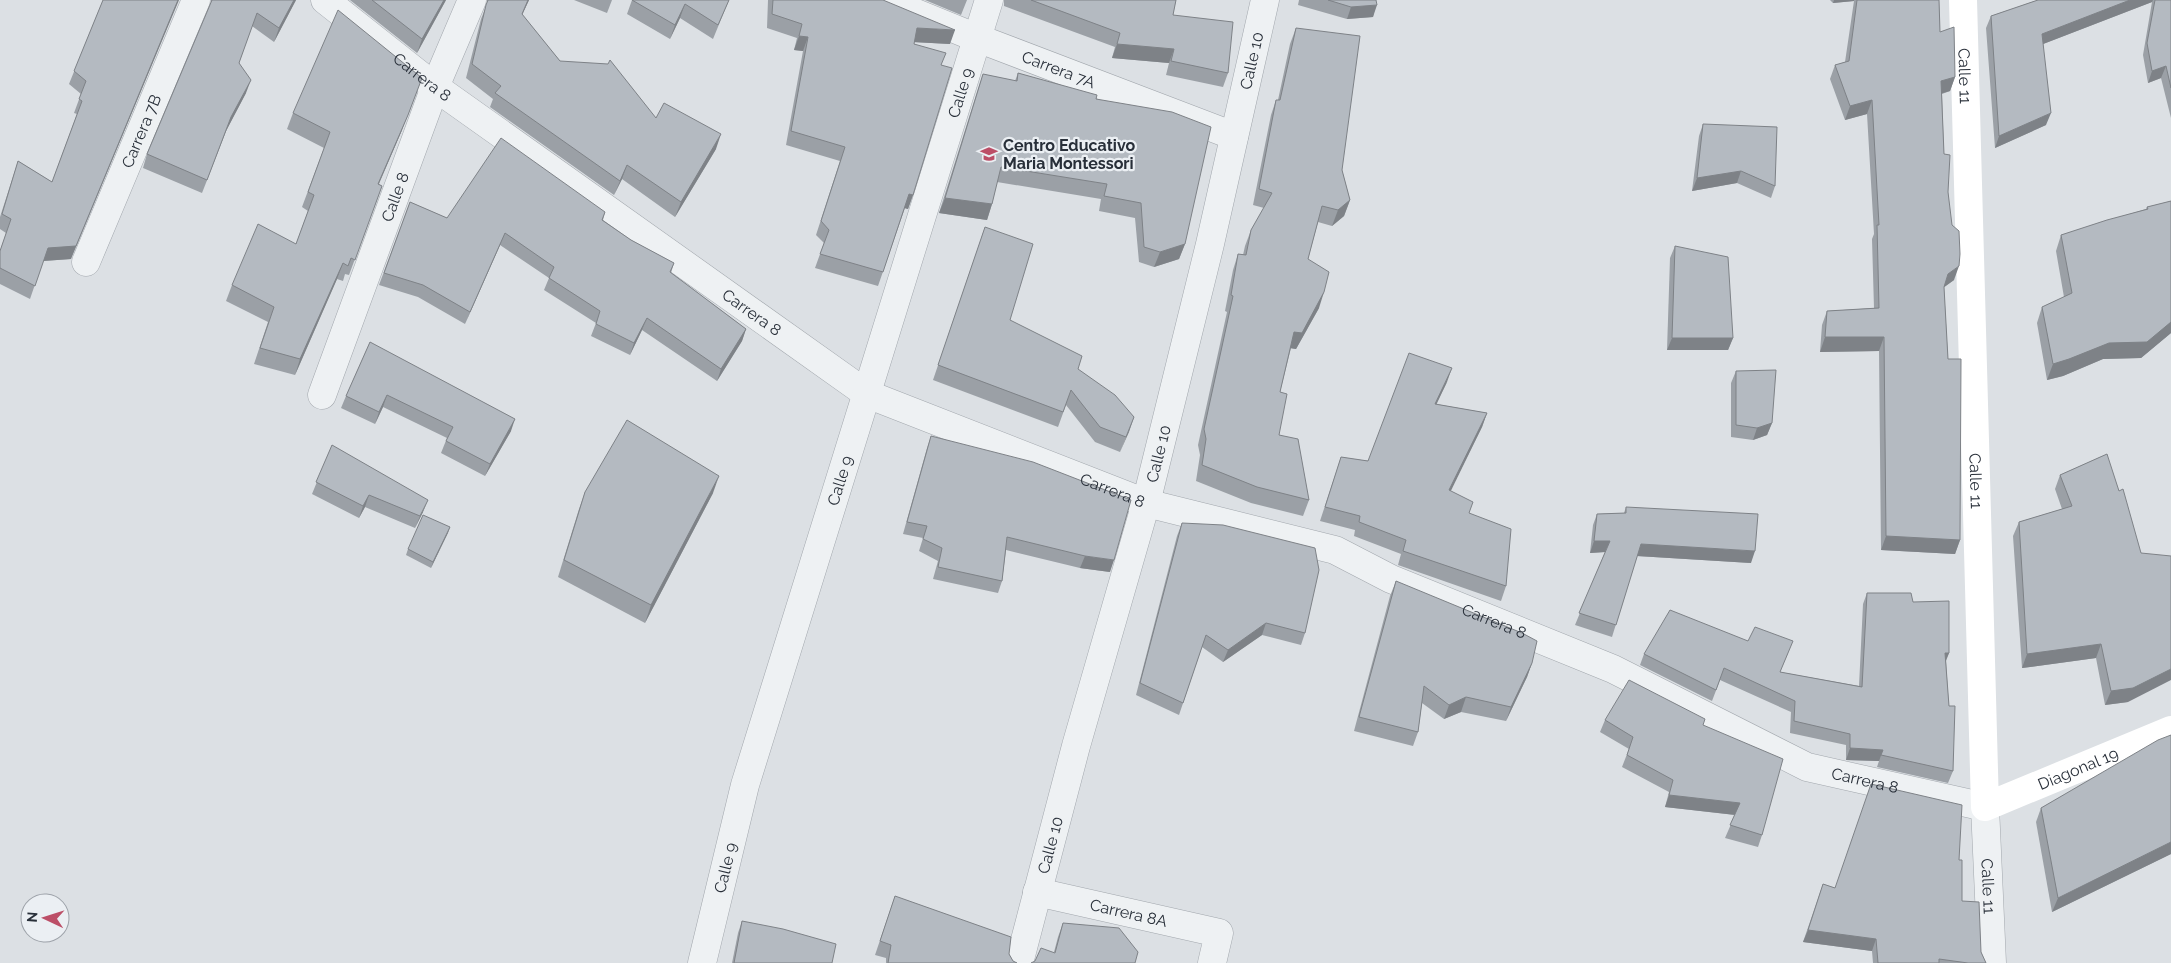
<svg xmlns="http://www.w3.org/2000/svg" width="2171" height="963" font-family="Raleway,sans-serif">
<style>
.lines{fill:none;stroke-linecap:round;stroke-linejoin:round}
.minor-casing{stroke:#a2a7ad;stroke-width:29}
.minor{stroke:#eef1f3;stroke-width:28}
.secondary{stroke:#fff;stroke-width:28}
.wall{fill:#9ba0a6}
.shaded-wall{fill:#7e8287}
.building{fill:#b4bac1;stroke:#7e8287}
.labels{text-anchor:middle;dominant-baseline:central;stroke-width:4.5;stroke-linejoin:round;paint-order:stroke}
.street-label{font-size:16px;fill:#282f39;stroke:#ebeff3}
.poi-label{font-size:16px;font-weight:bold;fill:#282f39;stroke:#ebeff3;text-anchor:start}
</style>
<rect width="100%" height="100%" fill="#dce0e4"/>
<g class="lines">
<g class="minor-casing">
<g id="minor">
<path id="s1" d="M325 0 435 87 867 394 1146 503 1335 550 1391 579 1613 669 1807 767 1985 807 1992 963"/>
<path id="s2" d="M884 0 977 38 1234 136"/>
<path id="s3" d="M86 262 196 0"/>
<path id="s4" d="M322 395 435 87 472 0"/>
<path id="s5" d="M1037 892 1219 933 1212 963"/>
<path id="s6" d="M702 963 745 785 989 0"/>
<path id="s7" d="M1019 963 1076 746 1146 503 1210 244 1265 0"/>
</g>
</g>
<use href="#minor" class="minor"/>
<path class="secondary" id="s8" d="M1963 0 1985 807 2171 730"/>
</g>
<g class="wall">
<polygon points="103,0 71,259 43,261 30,299 0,284 0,251 6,233 0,229 0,217 18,161 52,182 77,114 74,113 81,94 69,84"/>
<polygon points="211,0 296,0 274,42 252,26 239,63 246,93 226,131 202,193 143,168 147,154 211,3"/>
<polygon points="350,0 446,0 417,53"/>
<polygon points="487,0 529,0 522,15 560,61 656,118 716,149 675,217 622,179 614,195 490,107 493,99 466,78 481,19 487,4"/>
<polygon points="574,0 612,0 607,13"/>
<polygon points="632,0 729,0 713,39 680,18 670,39 627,14"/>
<polygon points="768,0 883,0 950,44 914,42 914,44 941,65 913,195 908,209 905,208 878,286 815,268 824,243 816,235 840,161 786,145 803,51 794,50 797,38 767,28"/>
<polygon points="925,0 967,0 961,15"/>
<polygon points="1004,0 1176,0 1173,15 1228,73 1223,87 1166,75 1169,63 1112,58 1115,47 1004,6"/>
<polygon points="1299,0 1376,0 1373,17 1347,19 1298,5"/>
<polygon points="1830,0 1939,0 1940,32 1955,77 1950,91 1942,94 1944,154 1948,192 1954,280 1944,287 1948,359 1960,540 1955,554 1881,550 1879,351 1820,352 1822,325 1827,311 1874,308 1872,239 1874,234 1867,114 1845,120 1830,79 1835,65 1845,62 1854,1 1833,3"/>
<polygon points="2038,0 2171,0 2171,118 2161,78 2148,83 2143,55 2152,2 2043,44 2046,125 1995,148 1986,28 1991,16"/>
<polygon points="1296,28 1342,170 1350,200 1344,216 1332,226 1318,222 1308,259 1319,308 1296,349 1291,348 1280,392 1279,435 1309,500 1303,516 1251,503 1196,481 1200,455 1198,445 1227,312 1225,311 1233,270 1238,254 1243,255 1245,246 1251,230 1264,208 1253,205 1271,115 1276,100 1278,100 1290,44"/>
<polygon points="1018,73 1096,99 1185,244 1179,259 1154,267 1139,262 1135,218 1099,211 1101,199 997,182 992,204 987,220 939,213 978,89 983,74 1015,81"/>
<polygon points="293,113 402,130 379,184 382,186 349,275 345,274 343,281 337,279 295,375 254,364 268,322 226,301 232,285 296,244 308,211 302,207 324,148 287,129"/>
<polygon points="1703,124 1775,186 1771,198 1737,183 1692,191 1699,136"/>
<polygon points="2171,201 2171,333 2141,358 2103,359 2063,376 2047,380 2037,323 2042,307 2064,297 2056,251 2061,235 2146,209 2147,207"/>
<polygon points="410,202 447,218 605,212 603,220 631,240 674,263 671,273 746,329 742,341 717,381 642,330 630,355 591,336 596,323 544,290 549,278 500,245 465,324 418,297 379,285"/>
<polygon points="985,227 1010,320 1078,369 1134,417 1120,452 1095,442 1066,405 1058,427 933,380"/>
<polygon points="1675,246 1733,338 1728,350 1667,350 1670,258"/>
<polygon points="370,342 511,431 485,476 441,453 447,438 383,407 375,424 341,408 346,396"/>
<polygon points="1736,371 1772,423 1767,435 1753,440 1731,437 1731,383"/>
<polygon points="1447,382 1436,404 1487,413 1482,427 1450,491 1469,513 1506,586 1501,601 1398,565 1401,554 1354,536 1355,530 1320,521 1341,457 1368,461"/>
<polygon points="931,436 1110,572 1080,568 1006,550 1002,581 998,593 933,579 938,561 919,551 923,538 903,534 927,448"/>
<polygon points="332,445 423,512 415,528 365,507 359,518 312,494"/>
<polygon points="2107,454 2128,702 2105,705 2096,658 2022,668 2013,536 2019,522 2062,509 2055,489 2060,475"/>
<polygon points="585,492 713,493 645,623 558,577 579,509"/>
<polygon points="1626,507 1751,563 1637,556 1612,637 1575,625 1605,552 1590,553 1593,525 1597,514 1624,513"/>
<polygon points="1182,523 1305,633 1301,645 1262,635 1223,662 1202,647 1179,715 1136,695 1177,536"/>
<polygon points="450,527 431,568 406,555 408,549"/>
<polygon points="1396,581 1532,663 1527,677 1506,721 1461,712 1444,719 1422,703 1418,732 1413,746 1354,731 1390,596"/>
<polygon points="1867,593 1913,602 1949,653 1946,661 1953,771 1948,783 1877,767 1879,761 1846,760 1846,745 1790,733 1791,712 1720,680 1712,701 1640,665 1644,654 1748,641 1788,653 1780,672 1859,686 1863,604"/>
<polygon points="1605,720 1703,725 1762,835 1758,847 1725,838 1735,815 1665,807 1669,792 1622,767 1629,749 1600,732"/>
<polygon points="2171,735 2171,854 2052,912 2036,822 2041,808"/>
<polygon points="1959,860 1962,901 1981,952 1986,963 1873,963 1872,951 1803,942 1823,884 1835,888"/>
<polygon points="895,896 1009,954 1013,961 1017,963 886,963 886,958 875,955"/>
<polygon points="742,921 832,963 732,963 738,933"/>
<polygon points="1063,923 1135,963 1054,952 1058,937"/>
</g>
<g class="shaded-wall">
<polygon points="178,0 179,0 71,259 43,261 48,248"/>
<polygon points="294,0 296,0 274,42 279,28"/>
<polygon points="444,0 446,0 417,53 422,39"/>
<polygon points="528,0 529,0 516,28"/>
<polygon points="1834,0 1854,0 1854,1 1833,3"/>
<polygon points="2130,0 2153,0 2152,2 2038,46 2042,34"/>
<polygon points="685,4 680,18 670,39 675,25"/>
<polygon points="1377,5 1373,17 1347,19 1351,7"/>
<polygon points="917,28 955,30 950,44 912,42"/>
<polygon points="799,36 808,37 803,51 794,50"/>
<polygon points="1117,44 1174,49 1169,63 1112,58"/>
<polygon points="2166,66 2161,78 2148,83 2152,71"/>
<polygon points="1955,77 1950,91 1936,95 1941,81"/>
<polygon points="422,78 402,130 372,199 378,184"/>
<polygon points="251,80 246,93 226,131 202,193 231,117"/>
<polygon points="1872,100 1867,114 1845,120 1850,106"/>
<polygon points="2051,113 2046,125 1995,148 1999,136"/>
<polygon points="721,134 716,149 675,217 681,202"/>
<polygon points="627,165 622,179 614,195 620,181"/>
<polygon points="1741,171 1737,183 1692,191 1697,178"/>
<polygon points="909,194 913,195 908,209 904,208"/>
<polygon points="945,198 992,204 987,220 939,213"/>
<polygon points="1350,200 1344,216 1332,226 1338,210"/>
<polygon points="505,233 500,245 465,324 470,312"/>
<polygon points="1185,244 1179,259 1154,267 1160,252"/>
<polygon points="343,263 337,279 295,375 300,359"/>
<polygon points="1959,266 1954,280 1943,288 1948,274"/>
<polygon points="1324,292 1319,308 1296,349 1289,348 1294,332"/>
<polygon points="647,318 642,330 630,355 634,343"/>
<polygon points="2171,322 2171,333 2141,358 2103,359 2063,376 2047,380 2053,364 2109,343"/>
<polygon points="746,329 742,341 717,381 721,369"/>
<polygon points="1825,337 1884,337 1879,351 1820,352"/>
<polygon points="1672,338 1733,338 1728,350 1667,350"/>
<polygon points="1452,368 1447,382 1430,418 1435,404"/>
<polygon points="387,395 383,407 375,424 379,412"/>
<polygon points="1487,413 1482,427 1444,505 1449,490"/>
<polygon points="1134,417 1129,432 1120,452"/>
<polygon points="515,419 511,431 485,476 490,464"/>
<polygon points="1772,423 1767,435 1753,440 1757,428"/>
<polygon points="719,476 713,493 645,623 651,605"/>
<polygon points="369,495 365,507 359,518 363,506"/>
<polygon points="428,500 423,512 415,528 420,516"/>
<polygon points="450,527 448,533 431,568 433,562"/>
<polygon points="1886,536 1960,540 1955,554 1881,550"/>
<polygon points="1594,541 1610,541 1605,552 1590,553"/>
<polygon points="1641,544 1755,551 1751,563 1637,556"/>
<polygon points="1085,556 1114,560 1110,572 1080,568"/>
<polygon points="1266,623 1262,635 1223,662 1228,650"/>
<polygon points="2101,644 2096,658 2022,668 2027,654"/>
<polygon points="1945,653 1949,653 1944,665"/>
<polygon points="1532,663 1527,677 1506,721 1511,707"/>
<polygon points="2171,669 2171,680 2128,702 2105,705 2111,691"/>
<polygon points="1466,697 1461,712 1444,719 1449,705"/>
<polygon points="1850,748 1883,750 1879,761 1846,760"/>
<polygon points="1669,795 1740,803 1736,815 1665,807"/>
<polygon points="2171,842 2171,854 2052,912 2058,898"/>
<polygon points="1808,930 1876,939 1872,951 1803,942"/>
</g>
<g class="building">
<polygon points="103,0 178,0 76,246 48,248 35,286 0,268 0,251 11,219 2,214 18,161 52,182 82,101 79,99 86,81 74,71"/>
<polygon points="212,0 294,0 279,28 257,13 239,63 251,80 231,117 207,180 147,154"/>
<polygon points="372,0 444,0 422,39"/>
<polygon points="488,0 528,0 522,14 560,61 608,64 610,60 656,118 664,103 721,134 681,202 627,165 620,181 495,93 501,86 472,64 486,5"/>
<polygon points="632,0 729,0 718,25 685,4 675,25"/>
<polygon points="773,0 883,0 955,30 917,28 914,44 946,53 941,65 952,68 913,195 909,194 883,272 820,254 829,230 821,221 845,147 791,131 808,37 799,36 802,24 772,14"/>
<polygon points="1031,0 1176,0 1173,15 1233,22 1228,73 1171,61 1174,49 1117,44 1120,33"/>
<polygon points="1328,0 1376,0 1377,5 1351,7"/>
<polygon points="1857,0 1939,0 1940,32 1954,27 1955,77 1941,81 1944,154 1950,155 1948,192 1952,225 1959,231 1960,254 1959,266 1948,274 1944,287 1948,359 1961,359 1960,540 1886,536 1884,337 1825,337 1827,311 1879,308 1877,225 1879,225 1872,100 1850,106 1835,65 1849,61"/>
<polygon points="2038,0 2130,0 2042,34 2051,113 1999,136 1991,16"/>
<polygon points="2155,0 2171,0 2171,88 2166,66 2152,71 2147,43"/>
<polygon points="338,10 422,78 408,115 378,184 382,186 355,260 351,258 348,266 343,263 300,359 260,348 274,307 232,285 258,224 296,244 314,195 308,192 330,132 293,113"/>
<polygon points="1296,28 1360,36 1342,170 1350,200 1338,210 1322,206 1308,259 1329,272 1324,292 1302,333 1294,332 1280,392 1287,394 1279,435 1298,439 1309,500 1257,487 1202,465 1206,439 1204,429 1233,296 1231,295 1238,254 1246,255 1251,230 1272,193 1259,189 1276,100 1280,100"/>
<polygon points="1018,73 1097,95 1096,99 1172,112 1211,127 1185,244 1160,252 1144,247 1141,203 1104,196 1107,184 1001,167 992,204 945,198 983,74 1017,81"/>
<polygon points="1703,124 1777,127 1775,186 1741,171 1697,178"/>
<polygon points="501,138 605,212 602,220 631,240 674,263 670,272 746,329 721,369 647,318 634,343 596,324 600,311 549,278 554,267 505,233 470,312 423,285 384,273 410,202 447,218"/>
<polygon points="2171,201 2171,322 2147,342 2109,343 2069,359 2053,364 2042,307 2072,293 2061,235 2107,220 2148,209 2147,207"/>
<polygon points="985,227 1033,244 1010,320 1082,356 1078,369 1115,395 1134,417 1126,437 1100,427 1071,390 1063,412 938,365"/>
<polygon points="1675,246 1728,257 1733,338 1672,338"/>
<polygon points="370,342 515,419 490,464 446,441 453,427 387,395 379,412 346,396"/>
<polygon points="1409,353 1452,368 1435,404 1487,413 1449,490 1473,502 1469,513 1511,529 1506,586 1403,551 1406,540 1359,522 1360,516 1325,507 1341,457 1368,461"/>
<polygon points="1776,370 1772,423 1757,428 1736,425 1736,371"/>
<polygon points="627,420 719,476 651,605 564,560 585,492"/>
<polygon points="931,436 1033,462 1131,500 1114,560 1085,556 1007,537 1002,581 938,567 942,548 923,539 927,526 907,522"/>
<polygon points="332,445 428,500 420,516 369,495 363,506 316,482"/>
<polygon points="2107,454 2119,491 2123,489 2141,553 2171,556 2171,669 2133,688 2111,691 2101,644 2027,654 2019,522 2072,506 2060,475"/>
<polygon points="1626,507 1758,514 1755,551 1641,544 1616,625 1579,613 1610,541 1594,541 1597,514 1626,513"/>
<polygon points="423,515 450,527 433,562 408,549"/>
<polygon points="1182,523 1223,525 1315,548 1319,570 1305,633 1266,623 1228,650 1206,635 1183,703 1140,683"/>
<polygon points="1396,581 1522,633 1537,641 1532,663 1511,707 1466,697 1449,705 1424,686 1418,732 1359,717"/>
<polygon points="1867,593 1911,593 1913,602 1949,601 1949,653 1945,653 1949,706 1955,706 1953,771 1881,755 1883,750 1850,748 1850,734 1794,721 1795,701 1724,668 1716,690 1644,654 1670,610 1748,641 1755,627 1793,641 1780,672 1862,687"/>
<polygon points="1629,680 1705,719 1703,725 1783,759 1762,835 1730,825 1740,803 1669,795 1673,780 1627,755 1633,737 1605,720"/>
<polygon points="2171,735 2171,842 2058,898 2041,808 2158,740"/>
<polygon points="1871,784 1962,805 1959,860 1962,860 1962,901 1979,902 1981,952 1986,963 1968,963 1939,959 1939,963 1878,963 1876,939 1808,930 1823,884 1835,888"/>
<polygon points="895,896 1011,937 1009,954 1013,961 1017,963 888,963 891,945 880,941"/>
<polygon points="742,921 783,929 836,944 832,963 734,963"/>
<polygon points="1063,923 1119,928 1138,952 1135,963 1031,963 1035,961 1041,948 1055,953"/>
</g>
<defs>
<g id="school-bare" transform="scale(1.35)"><path d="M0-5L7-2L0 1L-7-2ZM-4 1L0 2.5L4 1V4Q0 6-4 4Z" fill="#bc4e67" stroke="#ebeff3" stroke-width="2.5" paint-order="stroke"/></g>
</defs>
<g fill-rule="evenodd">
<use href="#school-bare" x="989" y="154"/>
</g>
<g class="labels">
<g class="street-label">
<text stroke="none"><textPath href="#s7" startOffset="932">Calle 10</textPath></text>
<text stroke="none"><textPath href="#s2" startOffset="188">Carrera 7A</textPath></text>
<text stroke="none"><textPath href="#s1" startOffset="124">Carrera 8</textPath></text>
<text stroke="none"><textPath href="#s8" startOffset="76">Calle 11</textPath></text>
<text stroke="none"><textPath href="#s6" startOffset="908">Calle 9</textPath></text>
<text stroke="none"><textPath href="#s3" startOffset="142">Carrera 7B</textPath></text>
<text stroke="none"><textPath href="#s4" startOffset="211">Calle 8</textPath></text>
<text stroke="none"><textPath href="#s1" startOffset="529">Carrera 8</textPath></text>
<text stroke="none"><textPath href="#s7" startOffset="528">Calle 10</textPath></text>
<text stroke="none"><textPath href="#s6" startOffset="502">Calle 9</textPath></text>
<text stroke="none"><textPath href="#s8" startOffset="481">Calle 11</textPath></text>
<text stroke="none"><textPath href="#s1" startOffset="934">Carrera 8</textPath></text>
<text stroke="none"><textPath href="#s1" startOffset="1339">Carrera 8</textPath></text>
<text stroke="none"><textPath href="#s8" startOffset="908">Diagonal 19</textPath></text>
<text stroke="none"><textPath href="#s1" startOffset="1744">Carrera 8</textPath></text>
<text stroke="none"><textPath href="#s7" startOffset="122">Calle 10</textPath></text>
<text stroke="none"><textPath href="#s6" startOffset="98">Calle 9</textPath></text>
<text stroke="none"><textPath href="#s1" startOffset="1946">Calle 11</textPath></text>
<text stroke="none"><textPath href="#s5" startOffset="94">Carrera 8A</textPath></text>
</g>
<g class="poi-label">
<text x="1003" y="145">Centro Educativo<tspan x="1003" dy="18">Maria Montessori</tspan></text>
</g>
</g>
<g transform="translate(45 918) rotate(274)"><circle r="24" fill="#ebeff3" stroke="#9da2a9"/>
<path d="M0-4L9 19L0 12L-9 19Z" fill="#bc4e67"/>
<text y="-8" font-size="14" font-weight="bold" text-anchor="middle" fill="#282f39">N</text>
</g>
</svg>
